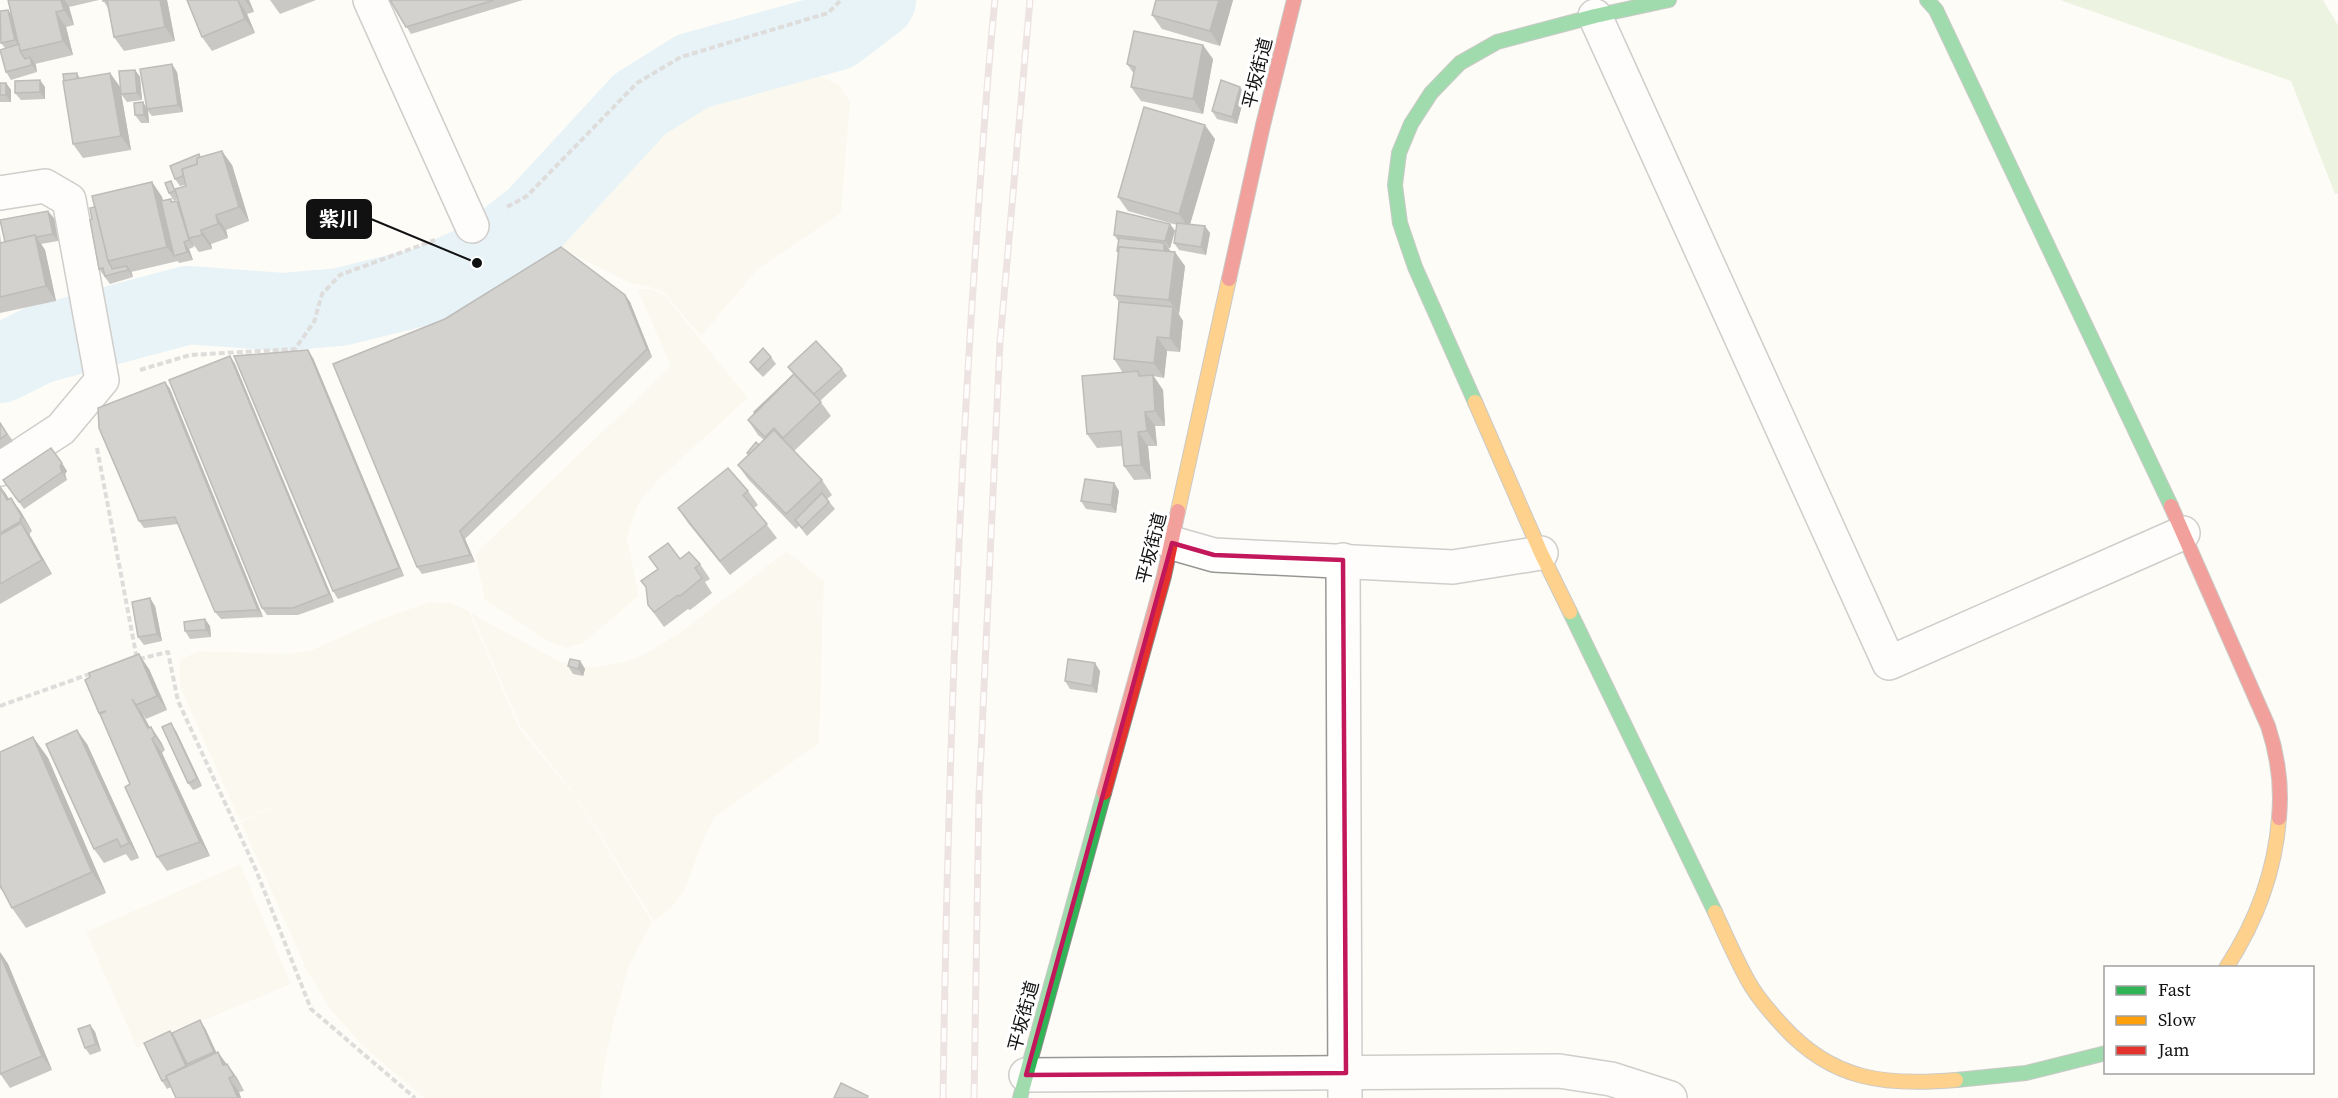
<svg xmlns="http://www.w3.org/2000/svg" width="2338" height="1098" font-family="'Source Serif 4','Noto Sans JP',serif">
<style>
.farmland{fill:#f9f7e4}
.forest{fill:#d8eac5}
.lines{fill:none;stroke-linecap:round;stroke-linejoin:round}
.river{stroke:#cde8f7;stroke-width:78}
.street-casing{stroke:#979795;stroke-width:36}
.fast-casing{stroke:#8e8d8b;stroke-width:16}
.slow-casing{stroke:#8e8d8b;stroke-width:16}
.jam-casing{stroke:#8e8d8b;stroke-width:16}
.path{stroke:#b9b9b8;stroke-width:4;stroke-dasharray:6 3;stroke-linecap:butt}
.street{stroke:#fffffe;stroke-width:33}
.fast{stroke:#30b455;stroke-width:14}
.slow{stroke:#ff9f0a;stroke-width:14}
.jam{stroke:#e5322d;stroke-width:14}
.rail-casing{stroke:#d9c6c7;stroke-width:7}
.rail{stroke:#fff;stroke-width:4.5;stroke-dasharray:14;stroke-linecap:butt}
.wall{fill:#8a8986}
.shaded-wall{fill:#716f6d}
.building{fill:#a19f9c;stroke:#716f6d;stroke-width:1.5}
.marked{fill:none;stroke:#c2185b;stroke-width:4.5;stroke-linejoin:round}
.labels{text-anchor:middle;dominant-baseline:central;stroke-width:6;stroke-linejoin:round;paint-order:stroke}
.street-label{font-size:18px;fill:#111;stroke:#fff}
.leader{fill:none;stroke:#111;stroke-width:2}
.callout-dot{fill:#111;stroke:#fff;stroke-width:2}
.callout{fill:#111;stroke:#111;stroke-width:2}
.callout-label{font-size:20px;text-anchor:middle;font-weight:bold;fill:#fff}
</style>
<rect width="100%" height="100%" fill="#fdfcf7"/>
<g class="farmland">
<polygon points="797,71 820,76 839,85 850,102 841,213 758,269 701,336 664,293 650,287 632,284 545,240 635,146 679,111 771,75"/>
<polygon points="637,289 651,289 665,296 748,398 658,480 638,504 627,538 639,596 583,643 566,648 546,640 485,600 475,554 671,366"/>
<polygon points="787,551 824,581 819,743 715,817 706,834 684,891 671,908 654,921 576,796 521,727 471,613 560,662 595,667 623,662 643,655 678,634"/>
<polygon points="430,602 450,603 469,611 519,728 576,797 652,922 629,966 613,1024 604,1066 600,1098 424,1098 363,1046 331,1010 306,969 241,822 282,803 240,821 180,687 180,660 199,651 289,654 312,650 378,620"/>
<polygon points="240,864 291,984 137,1048 86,932"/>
</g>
<polygon class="forest" points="2060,0 2323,0 2338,25 2338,193 2335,194 2291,81"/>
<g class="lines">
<polyline class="river" points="0,364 38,345 188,305 282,312 340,307 429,285 477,263 535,218 640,104 693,71 835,32 877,0"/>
<g class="street-casing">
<g id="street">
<polyline points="370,0 472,226"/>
<polyline points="1595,16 1889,663 2183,533"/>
<polyline points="0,193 45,186 69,200 102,380 61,429 0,469"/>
<polyline points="1172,543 1214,555 1453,567 1541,553"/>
<polyline points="1343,560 1345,1098"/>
<polyline points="1026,1075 1559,1071 1611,1079 1670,1098"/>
</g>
</g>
<g class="fast-casing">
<g id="fast">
<polyline points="1927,0 1936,10 2171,506"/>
<polyline points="1475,402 1415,267 1400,223 1395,185 1399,153 1411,124 1431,93 1460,63 1497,42 1595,16 1669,0"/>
<polyline points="1570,612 1715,912"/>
<polyline points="1956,1080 2026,1073 2106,1053"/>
<polyline points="1020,1098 1104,793"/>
</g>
</g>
<g class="slow-casing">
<g id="slow">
<polyline points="1475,402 1541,553 1570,612"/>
<polyline points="1178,511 1229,279"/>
<path d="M1715 912C1725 934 1735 957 1747 979 1756 996 1770 1012 1783 1026 1833 1081 1886 1086 1956 1080"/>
<path d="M2226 968C2256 922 2275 873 2279 818"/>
</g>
</g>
<g class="jam-casing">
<g id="jam">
<polyline points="1229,279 1263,125 1294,0"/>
<path d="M2171 506 2268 726C2278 756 2282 787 2279 818"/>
<polyline points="1104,793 1164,576 1178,511"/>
</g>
</g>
<g class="path">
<polyline points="507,207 527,196 637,83 681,57 828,13 841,0"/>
<polyline points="140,370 190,355 295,349 314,322 322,294 340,275 435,240"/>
<polyline points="97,448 137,659"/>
<polyline points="139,659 168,652 178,701 256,870 311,1009 415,1098"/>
<polyline points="0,706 98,671"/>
</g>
<use href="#street" class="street"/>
<use href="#fast" class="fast"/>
<use href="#slow" class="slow"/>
<use href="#jam" class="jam"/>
<g class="rail-casing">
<g id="rail">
<path d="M943 1098C947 818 956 538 975 259 981 173 986 86 995 0"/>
<polyline points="974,1098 979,796 1000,342 1030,0"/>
</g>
</g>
<use href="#rail" class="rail"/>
</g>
<g class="wall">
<polygon points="8,0 99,0 69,7 74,25 66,27 73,55 35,64 37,72 11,80 6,72 5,48 1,43 12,15"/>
<polygon points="103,0 167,0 175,41 124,51 114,37 108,8"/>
<polygon points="187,0 249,0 254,12 247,14 255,33 212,51 202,37"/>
<polygon points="270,0 316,0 280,14"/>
<polygon points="390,0 523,0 411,34"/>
<polygon points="1156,0 1233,0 1220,46 1162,29 1152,15"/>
<polygon points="1213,59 1203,114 1141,101 1131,87 1134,74 1127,64"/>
<polygon points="135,70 140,77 142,100 127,102 121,94"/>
<polygon points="177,72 183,112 152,116 148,111 149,123 141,123 135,115 143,102 146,107"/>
<polygon points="77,73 80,78 110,73 120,87 131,150 83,158 73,144"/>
<polygon points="0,83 6,83 11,90 11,102 0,102"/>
<polygon points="45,87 45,99 21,100 15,93"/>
<polygon points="1245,94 1237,124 1217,119 1212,111"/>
<polygon points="1215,139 1190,224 1210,233 1206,255 1179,250 1174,243 1177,225 1128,211 1118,197"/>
<polygon points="201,157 232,165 249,221 226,230 228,238 211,244 212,249 199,252 193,244 194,247 189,249 193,260 179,263 177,260 178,261 131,272 133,277 110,284 99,269 92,219 95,207 152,182 162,197 163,201 171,199 172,202 177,201 180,205 178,199 174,201 169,193 177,189 186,186 185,185 180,186 175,179"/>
<polygon points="54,218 58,241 41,244 45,250 56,301 0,313 0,233 1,243 5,242"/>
<polygon points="1170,224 1175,231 1170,248 1168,248 1169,251 1185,266 1179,314 1183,321 1180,352 1167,351 1164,378 1153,376 1163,390 1165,426 1155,426 1157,446 1148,446 1151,479 1134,480 1124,466 1122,446 1097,448 1087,434 1123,373 1114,359 1119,302 1114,295 1118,253 1117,251 1119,242 1114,235"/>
<polygon points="625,295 630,302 652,357 465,539 475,562 422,574 417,567"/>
<polygon points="230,356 235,364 334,602 298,615 267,615 262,608"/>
<polygon points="771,357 776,364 763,377 755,369 750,362"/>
<polygon points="313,358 404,576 338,599 333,591"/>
<polygon points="788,367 842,369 847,376 820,401 831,416 794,451 822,480 832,495 827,499 835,509 807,536 799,526 796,529 748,479 738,465 764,440 758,435 748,420 794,375"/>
<polygon points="165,382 170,389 263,617 221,619 215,612 178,524 144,528 139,521"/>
<polygon points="0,423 13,441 0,449"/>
<polygon points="67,471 65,474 67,480 24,509 3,480"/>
<polygon points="1114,483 1119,491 1116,513 1086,509 1081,501"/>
<polygon points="0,486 9,499 21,512 32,531 30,533 30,536 52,574 0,604"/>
<polygon points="748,491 758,505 754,508 777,538 730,575 688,523 678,508"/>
<polygon points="680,559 700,564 710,579 705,582 712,593 690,610 688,609 664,627 648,605"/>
<polygon points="155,606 162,641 144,645 138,637"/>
<polygon points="210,626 211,637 190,639 185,631"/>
<polygon points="580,661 585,669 583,676 573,674 568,666"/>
<polygon points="149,669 167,710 146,719 142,713 150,728 151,727 161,742 165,750 162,753 210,856 167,871 157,857 130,784 99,713"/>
<polygon points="1100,671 1097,693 1070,689 1065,681"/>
<polygon points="176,731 202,786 196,789 193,790 188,783"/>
<polygon points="33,737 48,758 106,893 26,928 12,908 7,897 0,888 0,752"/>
<polygon points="87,744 139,858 131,861 126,854 104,863 94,849"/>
<polygon points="0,952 8,964 52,1070 10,1088 1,1075 0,1075"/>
<polygon points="90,1025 95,1032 101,1051 90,1055 85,1048"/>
<polygon points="205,1028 216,1053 226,1064 227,1064 237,1078 244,1091 239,1092 241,1098 176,1098 171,1087 167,1089 162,1081 170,1031 175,1038 187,1066 187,1064"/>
</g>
<g class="shaded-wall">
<polygon points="61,0 65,0 69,7 74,25 64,10"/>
<polygon points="160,0 167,0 175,41 165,27"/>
<polygon points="238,0 247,14 255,33 245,19"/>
<polygon points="245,0 249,0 254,12"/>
<polygon points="1219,0 1233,0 1220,46 1210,31"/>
<polygon points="8,10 13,17 20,47 15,40"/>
<polygon points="56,12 66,27 73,55 63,41"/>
<polygon points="1203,45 1213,59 1203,114 1193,99"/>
<polygon points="30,57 36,65 37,72 32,65"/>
<polygon points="172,64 177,72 183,112 178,105"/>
<polygon points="135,70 140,77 142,100 137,93"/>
<polygon points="110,73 120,87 131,150 121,136"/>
<polygon points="40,80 45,87 45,99 40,92"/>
<polygon points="6,83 11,90 11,102 6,95"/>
<polygon points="1240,87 1245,94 1237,124 1232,117"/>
<polygon points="143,102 147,109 148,111 149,123 144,115"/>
<polygon points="1205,125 1215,139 1189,228 1179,214"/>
<polygon points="222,151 232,165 249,221 239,207"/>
<polygon points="152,182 162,197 176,256 174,256 178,261 167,247"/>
<polygon points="177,201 182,208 189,238 193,244 194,247 189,240"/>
<polygon points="48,211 54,218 58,241 53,234"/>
<polygon points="216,215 226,230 228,238 218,224"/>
<polygon points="1170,224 1175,231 1170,248 1165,241"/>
<polygon points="1205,226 1210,233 1206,255 1201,247"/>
<polygon points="201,230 211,244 212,249 202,235"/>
<polygon points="35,235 45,250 56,301 46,286"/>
<polygon points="184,242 189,249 193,260 187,252"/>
<polygon points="1164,243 1170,250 1169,263 1164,255"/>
<polygon points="1175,252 1185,266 1179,314 1169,300"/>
<polygon points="127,266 132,273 133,277 128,270"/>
<polygon points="625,295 630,302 652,357 647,349"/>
<polygon points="1173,307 1183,321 1180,352 1170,338"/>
<polygon points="1157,337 1167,351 1164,378 1154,363"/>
<polygon points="308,350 313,358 404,576 399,568"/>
<polygon points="230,356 235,364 334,602 329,594"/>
<polygon points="1153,375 1163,390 1165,426 1155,411"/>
<polygon points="165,382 170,389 263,617 258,610"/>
<polygon points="1145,412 1155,426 1157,446 1147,431"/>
<polygon points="1138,432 1148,446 1151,479 1141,465"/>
<polygon points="62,463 67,471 65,474 67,480 62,472 60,466"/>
<polygon points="1114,483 1119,491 1116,513 1111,505"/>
<polygon points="0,486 6,494 17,514 7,500"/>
<polygon points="11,498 21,512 32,531 22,517"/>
<polygon points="21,523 31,537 52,574 42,560"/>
<polygon points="460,531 465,539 475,562 470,555"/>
<polygon points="150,598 155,606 162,641 157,634"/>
<polygon points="205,619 210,626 211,637 206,630"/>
<polygon points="139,654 149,669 167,710 157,696"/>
<polygon points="580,661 585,669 583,676 578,669"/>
<polygon points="1095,663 1100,671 1097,693 1092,686"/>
<polygon points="132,699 142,713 155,737 148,728"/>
<polygon points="171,723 176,731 202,786 197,778"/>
<polygon points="151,727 161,742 165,750 155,736"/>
<polygon points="77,730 87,744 139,858 129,843"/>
<polygon points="33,737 48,758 106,893 92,872"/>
<polygon points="152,739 162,753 210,856 200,842"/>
<polygon points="0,952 8,964 52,1070 42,1056"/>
<polygon points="200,1020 205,1028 220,1060 214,1052"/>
<polygon points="90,1025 95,1032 101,1051 96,1044"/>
<polygon points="170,1031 175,1038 191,1074 186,1066"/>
<polygon points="218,1052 228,1066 223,1065"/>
<polygon points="227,1064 237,1078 244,1091 234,1076"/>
<polygon points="229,1078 239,1092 241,1098 238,1098"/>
</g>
<g class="building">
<polygon points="8,0 61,0 64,10 56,12 63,41 20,51"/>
<polygon points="103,0 160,0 165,27 114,37 107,0 103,1"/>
<polygon points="187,0 238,0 245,19 202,37"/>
<polygon points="390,0 494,0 406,27"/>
<polygon points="1156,0 1219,0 1210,31 1152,15"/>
<polygon points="8,10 15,40 1,43 0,11"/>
<polygon points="1134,31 1203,45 1193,99 1131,87 1135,67 1127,64"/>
<polygon points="19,44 20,51 25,59 30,57 32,65 6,72 0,50"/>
<polygon points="172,64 178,105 147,109 140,69"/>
<polygon points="135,70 137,93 121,94 119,71"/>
<polygon points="77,73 77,79 64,81 63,74"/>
<polygon points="110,73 121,136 73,144 63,81"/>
<polygon points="40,80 40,92 15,93 15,81"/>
<polygon points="1221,80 1240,87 1232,117 1212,111"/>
<rect x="0" y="83" width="6" height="12"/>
<polygon points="143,102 144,115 135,115 134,103"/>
<polygon points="1144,107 1205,125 1179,214 1118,197"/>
<polygon points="222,151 239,207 216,215 218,224 201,230 202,235 189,238 175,189 186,186 182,169 197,164 197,158"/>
<polygon points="199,154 200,157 197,158 197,164 182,169 183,176 175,179 170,166"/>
<polygon points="171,181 175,191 169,193 165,183"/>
<polygon points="152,182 167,247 108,261 92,196"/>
<polygon points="171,199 171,202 177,201 189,240 184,242 187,252 174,256 161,201"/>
<polygon points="95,207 108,261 111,266 112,269 127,266 128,270 105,276 103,268 99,269 90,220 92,219 90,208"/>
<polygon points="48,211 53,234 36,237 35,235 5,242 0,220"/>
<polygon points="1117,211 1170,224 1165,241 1114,235"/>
<polygon points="1177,223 1205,226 1201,247 1174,243"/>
<polygon points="35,235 46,286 0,297 0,243"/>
<polygon points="1119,238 1164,243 1164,251 1119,247 1119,251 1117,251"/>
<polygon points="561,247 625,295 647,349 460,531 470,555 417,567 333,364 445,319"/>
<polygon points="1119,247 1175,252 1169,300 1114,295"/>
<polygon points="1119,302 1173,307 1170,338 1157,337 1154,363 1114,359"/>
<polygon points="816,341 842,369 814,394 788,367"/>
<polygon points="763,348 771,357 758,370 750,362"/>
<polygon points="308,350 399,568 333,591 234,356"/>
<polygon points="230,356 329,594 293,608 262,608 169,380"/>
<polygon points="1138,371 1139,376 1153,375 1155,411 1145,412 1147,431 1138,432 1141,465 1124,466 1121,431 1087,434 1082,376"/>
<polygon points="794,374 821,402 783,438 774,428 765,437 748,420"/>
<polygon points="793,375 755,413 754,412"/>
<polygon points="165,382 258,610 215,612 175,517 139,521 99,428 98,408"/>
<polygon points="0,423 7,434 0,439"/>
<polygon points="774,430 822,480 786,514 738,465"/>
<polygon points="756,442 759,445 749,454 747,453"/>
<polygon points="51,448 62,463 60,466 62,472 19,502 3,480"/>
<polygon points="728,468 748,491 743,495 767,524 720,561 678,508"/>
<polygon points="1085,479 1114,483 1111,505 1081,501"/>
<polygon points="0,487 7,500 11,498 22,517 20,519 21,521 0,533"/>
<polygon points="822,493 829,502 802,528 795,520"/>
<polygon points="21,523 42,560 0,584 0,535"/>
<polygon points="668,543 680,559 689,552 700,564 695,568 702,578 680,596 678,595 654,612 648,605 646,587 641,581 658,569 649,557"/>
<polygon points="150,598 157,634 138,637 132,602"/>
<polygon points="205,619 206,630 185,631 184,622"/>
<polygon points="139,654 157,696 136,705 132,699 148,728 151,727 155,736 152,739 200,842 157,857 125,787 130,784 100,714 106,711 99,713 85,680 90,677 89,673"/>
<polygon points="570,659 580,661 578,669 568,666"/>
<polygon points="1068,659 1095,663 1092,686 1065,681"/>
<polygon points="171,723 197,778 191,782 188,783 162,727"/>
<polygon points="77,730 129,843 121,847 117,839 94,849 46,744"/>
<polygon points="33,737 92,872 12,908 0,885 0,752"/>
<polygon points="0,954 42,1056 0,1074"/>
<polygon points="200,1020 214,1052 187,1064 172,1033"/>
<polygon points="90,1025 96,1044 85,1048 78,1029"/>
<polygon points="170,1031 186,1066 166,1076 167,1079 162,1081 144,1043"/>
<polygon points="218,1052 223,1065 227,1064 234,1076 229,1078 238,1098 176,1098 166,1076"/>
<polygon points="841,1083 868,1096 867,1098 834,1098"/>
</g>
<path d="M0 0H2338V1098H0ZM1172 543 1214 555 1343 560 1346 1073 1026 1075Z" fill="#fdfcf7" fill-opacity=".55" fill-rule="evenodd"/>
<path class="marked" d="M1172 543 1214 555 1343 560 1346 1073 1026 1075Z"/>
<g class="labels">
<g class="street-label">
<text transform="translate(1257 73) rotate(-76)">平坂街道</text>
<text transform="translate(1151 548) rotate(-76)">平坂街道</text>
<text transform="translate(1023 1016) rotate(-75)">平坂街道</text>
</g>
</g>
<path class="leader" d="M477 263L371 219"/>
<circle class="callout-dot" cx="477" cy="263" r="6"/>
<rect class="callout" x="307" y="200" width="64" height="38" rx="6"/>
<g class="callout-label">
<text x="339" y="226">紫川</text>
</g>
<rect x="2104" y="966" width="210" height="108" fill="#ffffff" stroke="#a0a0a0" stroke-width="1.5"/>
<rect x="2116" y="986" width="30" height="9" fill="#30b455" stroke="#a0a0a0" stroke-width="1.5"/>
<text x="2158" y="996" font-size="18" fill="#111111">Fast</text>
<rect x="2116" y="1016" width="30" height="9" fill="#ff9f0a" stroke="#a0a0a0" stroke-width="1.5"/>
<text x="2158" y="1026" font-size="18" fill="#111111">Slow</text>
<rect x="2116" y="1046" width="30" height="9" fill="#e5322d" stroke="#a0a0a0" stroke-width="1.5"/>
<text x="2158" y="1056" font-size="18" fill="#111111">Jam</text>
</svg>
